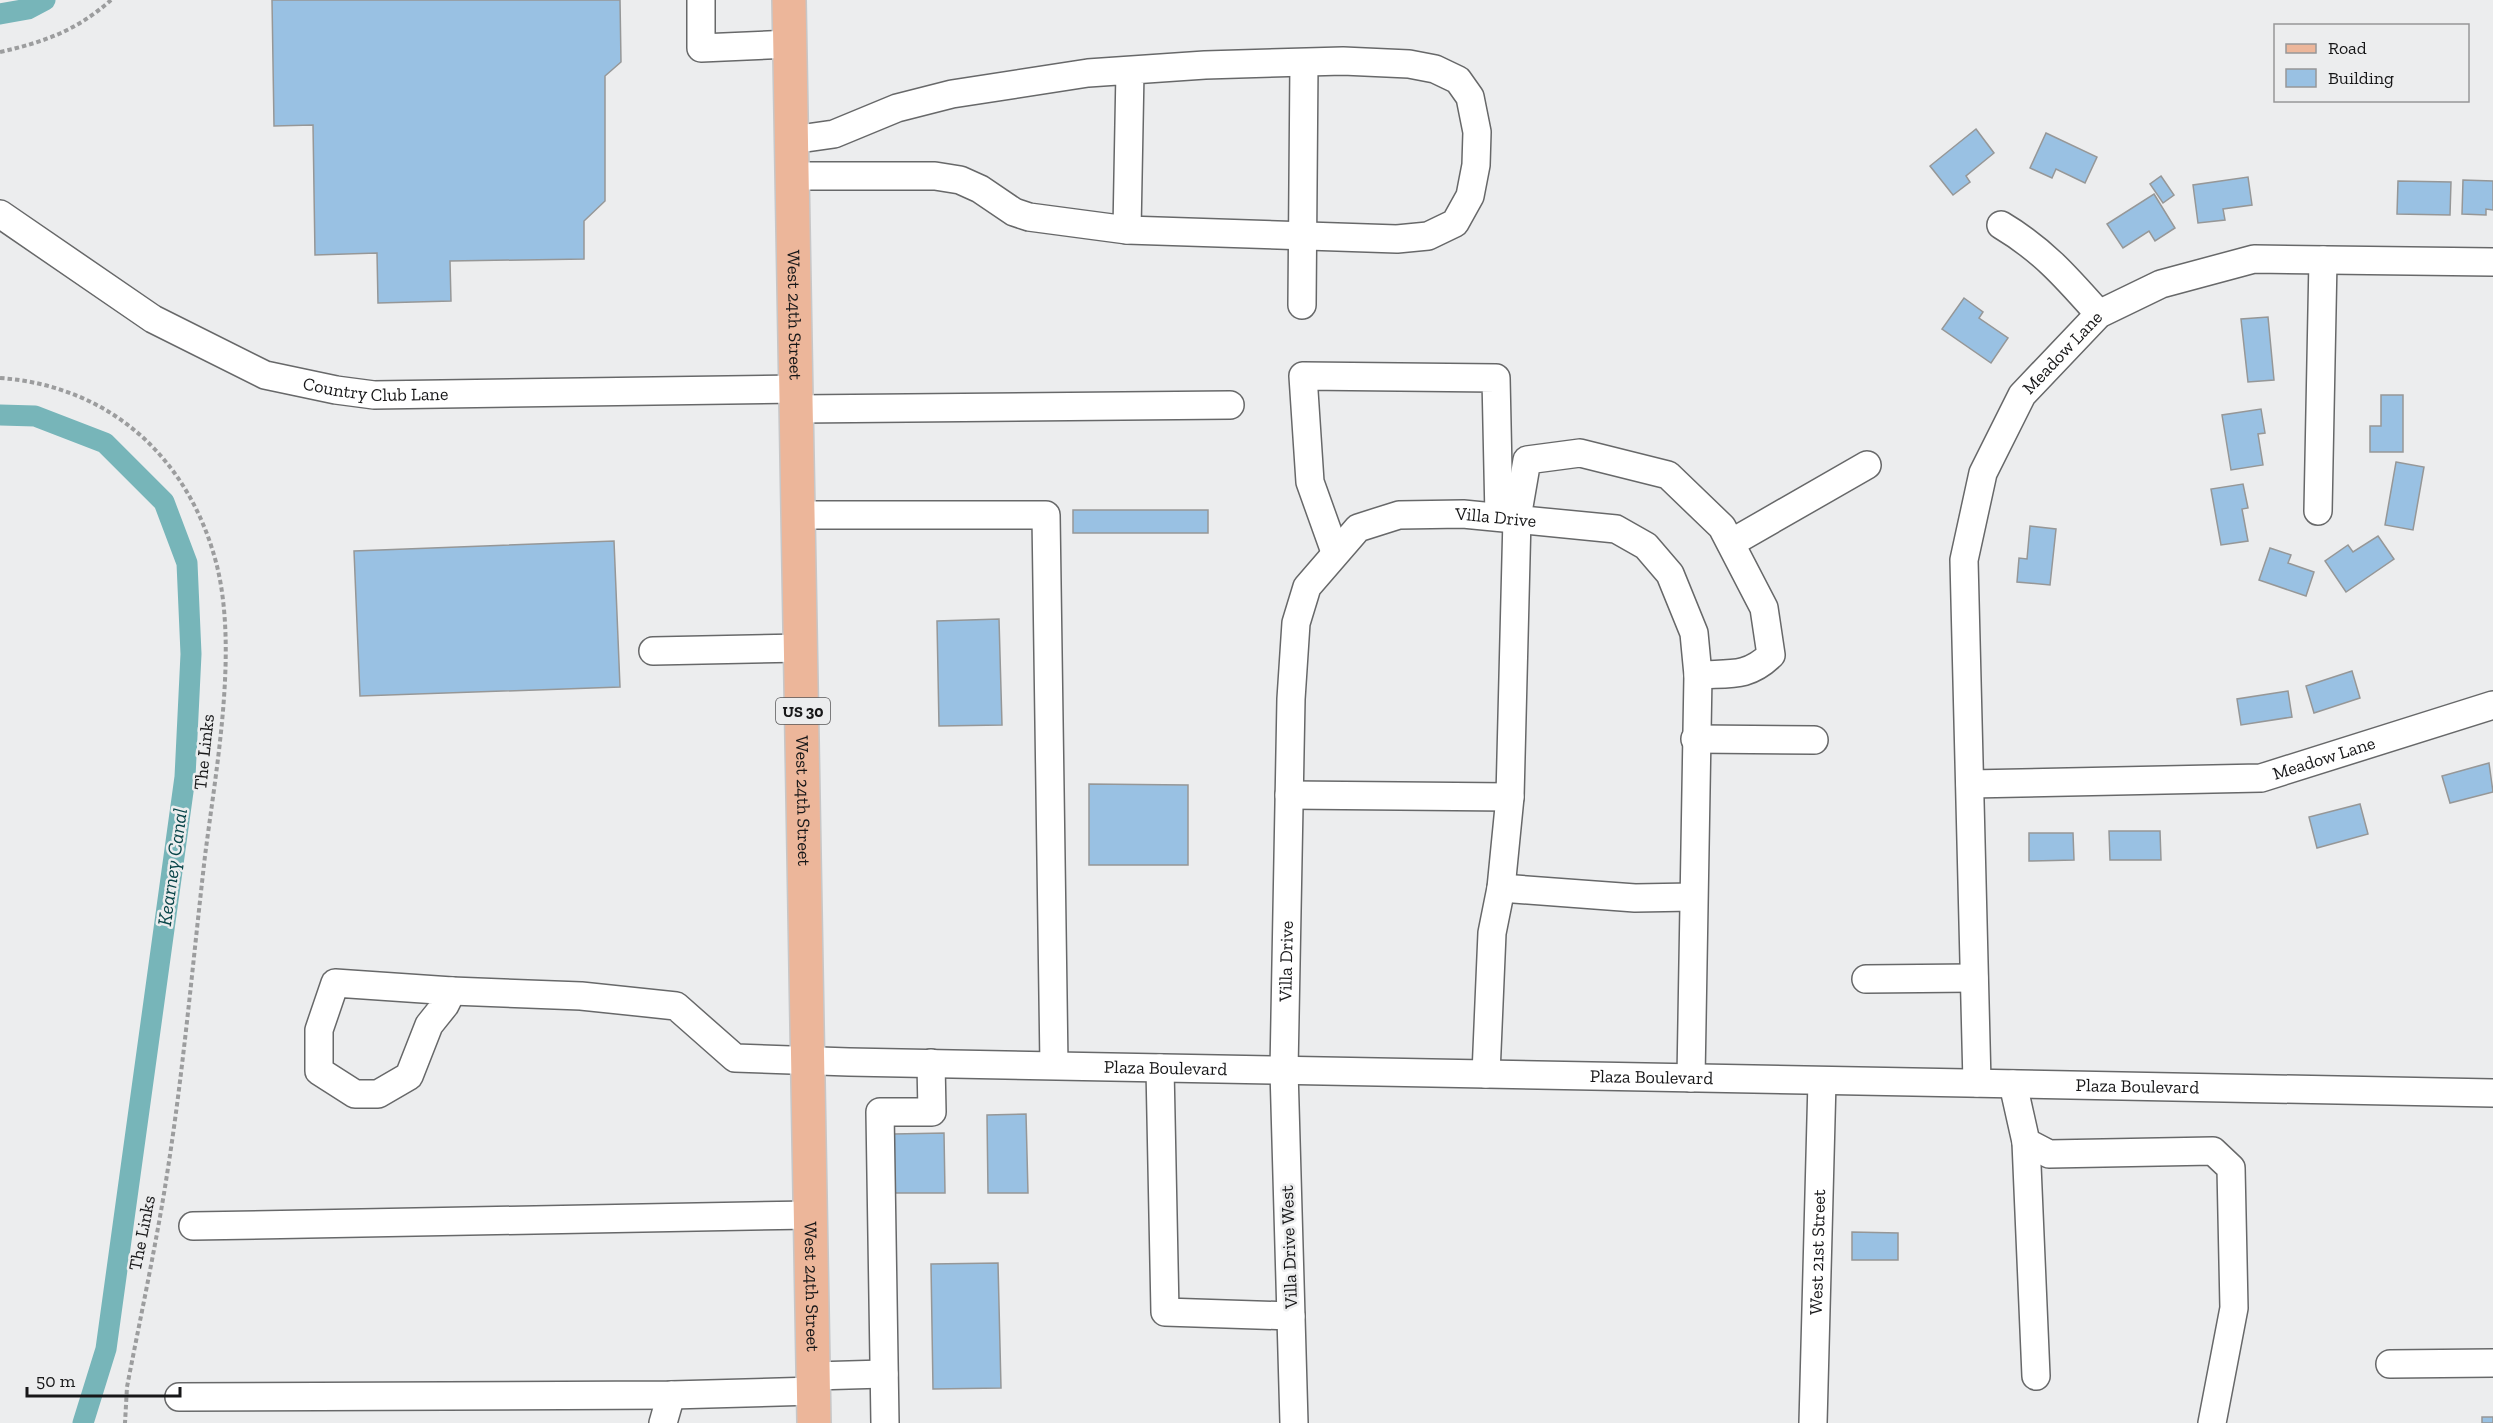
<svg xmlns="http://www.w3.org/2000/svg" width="2493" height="1423" font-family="'Zilla Slab',serif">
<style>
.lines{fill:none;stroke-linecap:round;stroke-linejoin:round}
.canal{stroke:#77b5b9;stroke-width:21}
.building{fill:#99c1e3;stroke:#969797;stroke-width:1.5}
.minor-casing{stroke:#676869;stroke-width:30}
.major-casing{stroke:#c7c7c8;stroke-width:36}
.path{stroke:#9c9d9e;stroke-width:4;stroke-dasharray:4.5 3;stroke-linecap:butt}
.minor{stroke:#fff;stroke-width:27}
.major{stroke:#ecb69a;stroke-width:33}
.labels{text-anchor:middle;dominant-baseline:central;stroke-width:5;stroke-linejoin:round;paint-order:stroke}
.shield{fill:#ecedee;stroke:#575758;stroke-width:1.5}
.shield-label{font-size:16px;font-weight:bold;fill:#171718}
.street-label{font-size:18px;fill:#171718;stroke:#ecedee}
.water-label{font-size:20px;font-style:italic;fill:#084448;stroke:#ecedee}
</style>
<rect width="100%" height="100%" fill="#ecedee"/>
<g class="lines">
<g class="canal">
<polyline points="0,14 28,9 45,0"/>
<polyline points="0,415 35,416 105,443 164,502 187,563 191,654 185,777 106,1349 83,1423"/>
</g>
</g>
<g class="building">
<polygon points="272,0 620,0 621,62 605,76 605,201 584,221 584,259 450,261 451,301 378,303 377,253 315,255 313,125 274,126"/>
<polygon points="1976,129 1994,153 1966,176 1970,182 1953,195 1930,166"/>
<polygon points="2046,133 2097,157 2085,183 2056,169 2052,178 2030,168"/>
<polygon points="2161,176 2174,195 2163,203 2150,184"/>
<polygon points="2248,177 2252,205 2223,209 2225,220 2198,223 2193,185"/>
<polygon points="2463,180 2493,181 2493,210 2486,209 2486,215 2462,214"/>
<polygon points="2398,181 2451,182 2450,215 2397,214"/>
<polygon points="2154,194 2175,228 2155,241 2149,231 2123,248 2107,224"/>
<polygon points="1964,298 1983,312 1979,318 2008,338 1991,363 1942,329"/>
<polygon points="2268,317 2274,380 2248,382 2241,319"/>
<polygon points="2381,395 2403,395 2403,452 2370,452 2370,426 2381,426"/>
<polygon points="2261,409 2265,433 2258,434 2263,465 2231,470 2222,415"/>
<polygon points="2396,462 2424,467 2413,530 2385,525"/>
<polygon points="2243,484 2248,508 2242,509 2248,541 2221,545 2211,489"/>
<rect x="1073" y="510" width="135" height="23"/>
<polygon points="2030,526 2056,529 2050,585 2017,582 2019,558 2027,559"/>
<polygon points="2378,536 2394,559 2346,592 2325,561 2348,545 2353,552"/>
<polygon points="614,541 620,687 360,696 354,551"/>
<polygon points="2270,548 2291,555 2288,563 2314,572 2306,596 2259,580"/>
<polygon points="999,619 1002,725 939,726 937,621"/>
<polygon points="2352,671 2360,698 2314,713 2306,686"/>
<polygon points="2288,691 2292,717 2241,725 2237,699"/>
<polygon points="2489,763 2493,792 2450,803 2442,776"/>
<polygon points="1089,784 1188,785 1188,865 1089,865"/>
<polygon points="2360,804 2368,834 2317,848 2309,817"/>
<polygon points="2109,831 2160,831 2161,860 2110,860"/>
<polygon points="2029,833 2073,833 2074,860 2029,861"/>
<polygon points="1026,1114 1028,1193 988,1193 987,1115"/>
<polygon points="944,1133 945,1193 894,1193 894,1134"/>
<polygon points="1852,1232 1898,1233 1898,1260 1852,1260"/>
<polygon points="998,1263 1001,1388 933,1389 931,1264"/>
<rect x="2482" y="1417" width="11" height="6"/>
</g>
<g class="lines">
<g class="minor-casing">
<g id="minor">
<polyline points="701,0 701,48 790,44"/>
<polyline points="792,140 834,134 897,108 952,94 1088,73 1205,65 1343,61 1409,64 1435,69 1458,80 1470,97 1477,132 1476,165 1470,196 1455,223 1428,236 1397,239 1127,230 1130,71"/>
<polyline points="793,176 935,176 960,180 980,189 1014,212 1029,217 1127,230"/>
<path id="s1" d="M0 214 153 319 265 375 336 390 374 395 798 389"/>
<path d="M2001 225C2043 250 2067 278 2099 314"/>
<polyline points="1302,305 1304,63"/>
<polyline points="798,409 1230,405"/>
<polyline points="2318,511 2323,260"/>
<polyline points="800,515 1046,515 1054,1065"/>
<polyline points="1731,543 1867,465"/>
<polyline points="1335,552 1310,482 1303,376 1496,378 1499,517"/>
<polyline points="653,651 802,648"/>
<polyline points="1695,739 1814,740"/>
<path id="s2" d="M1970 784 2261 778 2493 705"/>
<polyline points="1289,795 1510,797"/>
<polyline points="1501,888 1635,898 1693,897"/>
<polyline points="1866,979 1974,978"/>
<polygon points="335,983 452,991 445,1005 429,1025 409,1076 378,1094 355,1094 319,1071 319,1030"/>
<path id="s3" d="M452 991 581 996 676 1006 735 1058 849 1062 2493 1093"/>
<polyline points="1160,1068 1165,1312 1291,1316"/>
<path d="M1486 1074 1492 933 1501 888 1510 797 1517 518 1527 460 1580 453 1668 475 1722 527 1764 608 1771 655C1747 678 1730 673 1698 675"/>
<path id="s4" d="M1977 1083 1964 560 1983 473 2022 395 2099 314 2161 284 2254 259 2493 262"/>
<polyline points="2013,1084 2026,1142 2049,1154 2213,1151 2231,1168 2234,1308 2212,1423"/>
<polyline points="2026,1142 2036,1376"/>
<polyline points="193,1226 811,1215"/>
<polyline points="2390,1364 2493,1363"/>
<polyline points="814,1376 884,1374"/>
<polyline points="179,1397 671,1395 814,1391"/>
<polyline points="663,1423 671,1395"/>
<polyline points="885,1423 880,1112 932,1112 931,1063"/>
<path id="s5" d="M1294 1423 1284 1070 1291 699 1296 623 1307 587 1358 528 1399 515 1463 514 1616 529 1646 546 1670 574 1694 633 1698 675 1691 1078"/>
<path id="s6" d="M1813 1423 1822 1081"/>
</g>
</g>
<g class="major-casing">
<g id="major">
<path id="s7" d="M789 0 814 1423"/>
</g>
</g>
<g class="path">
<path d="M0 52C44 42 76 31 111 0"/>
<path d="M0 378C111 386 190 459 217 566 238 652 216 769 205 856 193 960 184 1065 168 1168 157 1241 141 1314 127 1387L125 1423"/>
</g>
<use href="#minor" class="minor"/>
<use href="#major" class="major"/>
</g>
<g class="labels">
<rect class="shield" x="776" y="698" width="54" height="26" rx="4.5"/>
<g class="shield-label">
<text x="803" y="711">US 30</text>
</g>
<g class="street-label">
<text stroke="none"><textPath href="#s7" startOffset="315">West 24th Street</textPath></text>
<text stroke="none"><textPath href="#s4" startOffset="758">Meadow Lane</textPath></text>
<text stroke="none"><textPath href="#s1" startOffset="423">Country Club Lane</textPath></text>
<text stroke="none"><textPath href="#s5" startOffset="1056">Villa Drive</textPath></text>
<text transform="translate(204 752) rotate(-84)">The Links</text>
<text stroke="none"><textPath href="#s2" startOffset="357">Meadow Lane</textPath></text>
<text stroke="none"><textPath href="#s7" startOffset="801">West 24th Street</textPath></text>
<text stroke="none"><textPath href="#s5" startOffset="462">Villa Drive</textPath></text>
<text stroke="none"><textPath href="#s3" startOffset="734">Plaza Boulevard</textPath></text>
<text stroke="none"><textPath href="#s3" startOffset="1220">Plaza Boulevard</textPath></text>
<text stroke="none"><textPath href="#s3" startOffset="1706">Plaza Boulevard</textPath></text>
<text transform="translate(142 1233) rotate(-79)">The Links</text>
<text transform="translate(1289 1247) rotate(-92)">Villa Drive West</text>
<text stroke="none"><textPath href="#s6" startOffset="171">West 21st Street</textPath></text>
<text stroke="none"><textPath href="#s7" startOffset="1287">West 24th Street</textPath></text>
</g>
<g class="water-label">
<text transform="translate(172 867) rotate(-82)">Kearney Canal</text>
</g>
</g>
<rect x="2274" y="24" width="195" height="78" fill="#ecedee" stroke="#979798" stroke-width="1.5"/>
<rect x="2286" y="44" width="30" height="9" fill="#ecb69a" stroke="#979798" stroke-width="1.5"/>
<text x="2328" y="54" font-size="18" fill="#171718">Road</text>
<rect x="2286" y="69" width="30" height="18" fill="#99c1e3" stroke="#979798" stroke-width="1.5"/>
<text x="2328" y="84" font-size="18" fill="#171718">Building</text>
<path d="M27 1387v9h153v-9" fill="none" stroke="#171718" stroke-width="3"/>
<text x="36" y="1387" font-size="18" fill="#171718" stroke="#ecedee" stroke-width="4.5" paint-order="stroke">50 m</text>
</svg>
